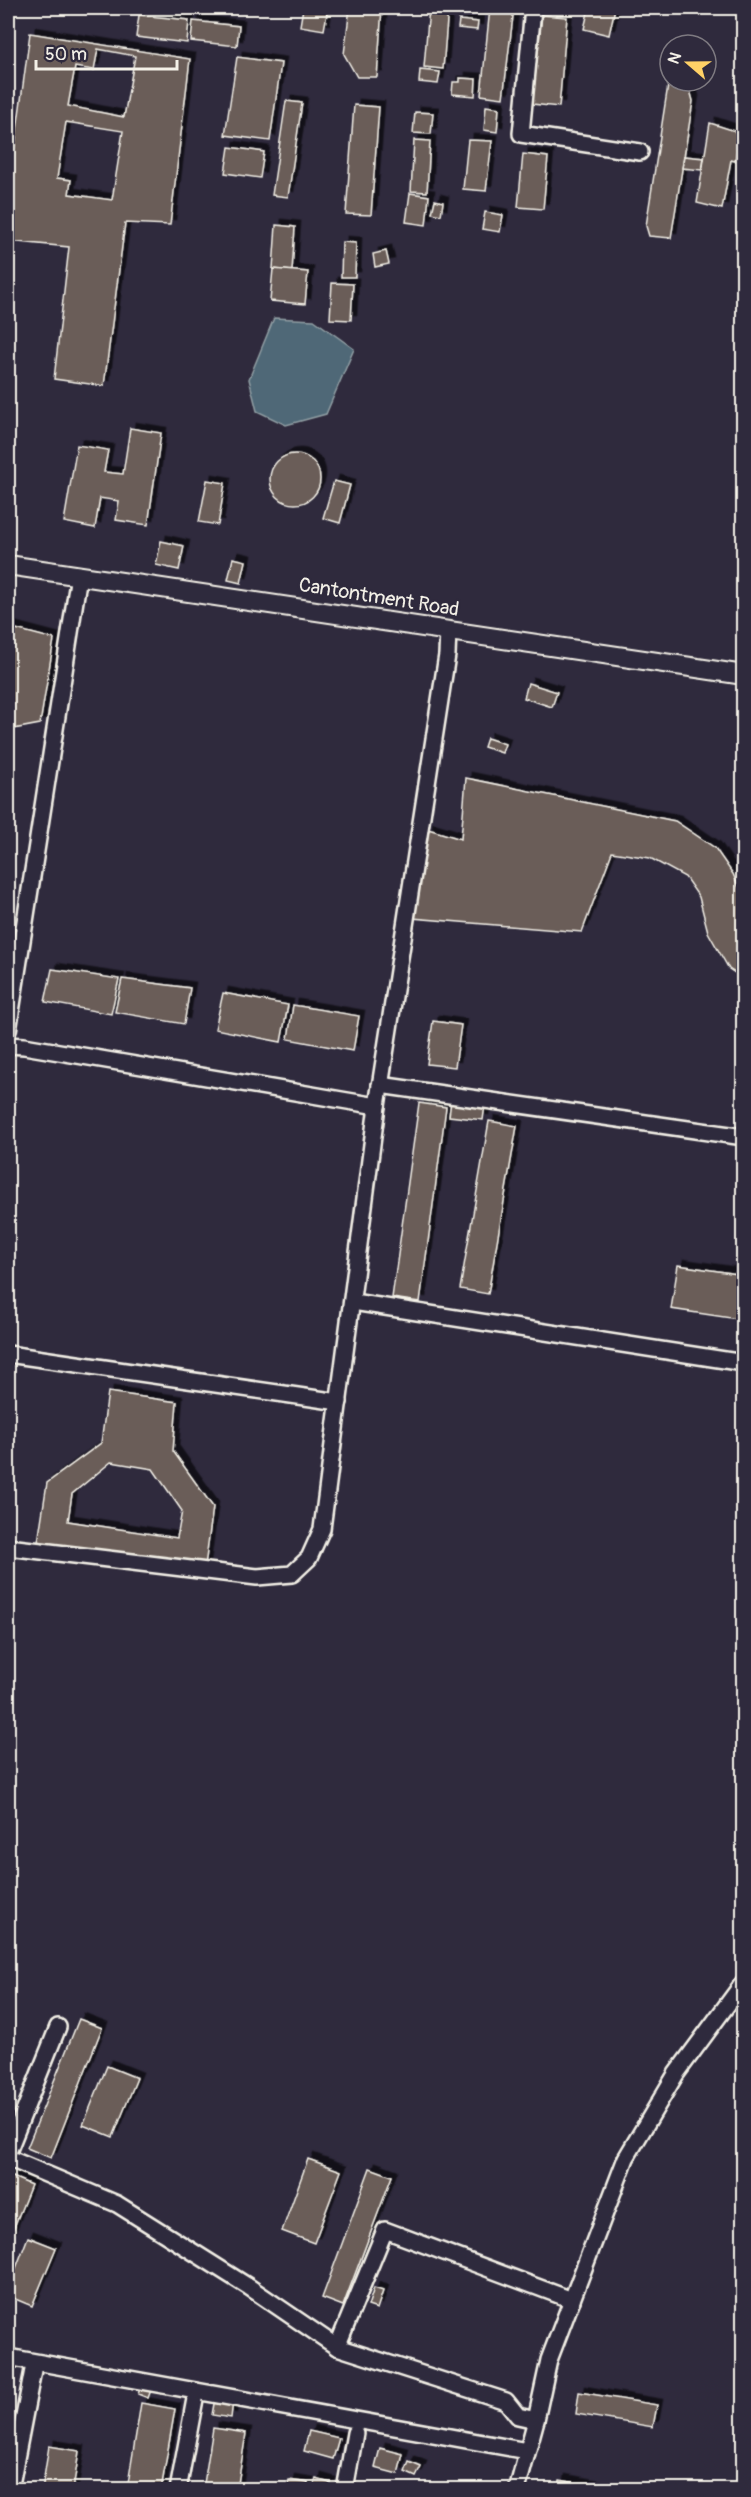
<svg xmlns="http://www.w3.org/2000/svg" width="751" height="2497" font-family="Pangolin,sans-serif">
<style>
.water{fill:#4f6877;stroke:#919fa4;stroke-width:1.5}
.building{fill:#6a5d59;stroke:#f4f1e8;stroke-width:1.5;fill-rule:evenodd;filter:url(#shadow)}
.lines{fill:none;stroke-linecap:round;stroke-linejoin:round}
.minor-casing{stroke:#f4f1e8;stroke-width:20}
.tertiary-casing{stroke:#f4f1e8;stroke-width:22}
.minor{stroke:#2f2a3d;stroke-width:15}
.tertiary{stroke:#2f2a3d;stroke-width:18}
.labels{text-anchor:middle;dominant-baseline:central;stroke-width:4.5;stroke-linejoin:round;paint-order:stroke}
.street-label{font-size:20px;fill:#f4f1e8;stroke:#2f2a3d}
</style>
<defs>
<filter id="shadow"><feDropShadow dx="5.5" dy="-5.5" stdDeviation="0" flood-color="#0009"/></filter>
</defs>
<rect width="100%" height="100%" fill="#2f2a3d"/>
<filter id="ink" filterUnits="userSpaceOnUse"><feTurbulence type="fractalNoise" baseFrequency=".0167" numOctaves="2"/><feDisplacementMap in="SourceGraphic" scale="12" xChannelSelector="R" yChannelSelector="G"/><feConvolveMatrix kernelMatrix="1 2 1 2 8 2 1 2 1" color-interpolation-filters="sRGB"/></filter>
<g filter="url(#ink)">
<polygon class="water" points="274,318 314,320 354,349 326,414 286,425 257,411 249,379"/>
<g class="building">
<polygon points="303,8 328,8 324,30 300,26"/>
<polygon points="350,8 382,8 377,77 357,77 344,54"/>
<polygon points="429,8 448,8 443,69 424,67"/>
<polygon points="490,8 514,8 503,98 481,95"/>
<polygon points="589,8 615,8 609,35 584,29"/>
<polygon points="139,15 189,20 187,43 136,37"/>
<polygon points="542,15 567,17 559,107 532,104"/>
<polygon points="459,20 478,22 477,30 458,28"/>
<polygon points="193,21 239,26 237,46 191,41"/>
<path d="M30 33 190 59 170 225 125 223 104 386 54 379 69 247 8 241V197ZM98 49 135 56 124 117 68 106 75 67 94 70ZM66 122 123 131 112 200 69 194 71 180 57 178Z"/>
<polygon points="237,57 281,63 270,141 225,135"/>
<polygon points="420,70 440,72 438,84 419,82"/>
<polygon points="460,78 476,79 475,96 452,94 453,82 460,82"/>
<polygon points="669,79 688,83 693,101 671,238 649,236 646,226"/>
<polygon points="286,101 302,103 288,197 272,195"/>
<polygon points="354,105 379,107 371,215 346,214"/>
<polygon points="486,106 499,108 497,132 484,130"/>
<polygon points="415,112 433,113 431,134 413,133"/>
<polygon points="710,123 735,131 738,143 735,161 731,160 722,209 697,203"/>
<polygon points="414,140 430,141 427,192 411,191"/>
<polygon points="468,140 492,141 486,191 463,189"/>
<polygon points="229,147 264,152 260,178 225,173"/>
<polygon points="523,154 548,157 543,209 518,207"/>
<polygon points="684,156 704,158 702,170 682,168"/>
<polygon points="410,193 429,196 426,225 406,222"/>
<polygon points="435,200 443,202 441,215 432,213"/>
<polygon points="485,212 503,215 500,232 482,229"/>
<polygon points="276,225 295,227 292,271 273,269"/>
<polygon points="342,242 356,243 355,277 341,277"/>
<polygon points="386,251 389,264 375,267 373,254"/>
<polygon points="273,269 308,272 305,304 270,301"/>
<polygon points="332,283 353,284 351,320 330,319"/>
<polygon points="130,428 161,433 148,525 116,520 119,501 100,498 95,528 64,522 77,445 108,450 104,472 123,474"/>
<circle cx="295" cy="479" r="25"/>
<polygon points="207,480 225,483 218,525 199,522"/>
<polygon points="334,481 350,485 340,523 323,518"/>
<polygon points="161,541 184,546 179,570 156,565"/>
<polygon points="233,558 246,561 241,583 228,580"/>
<polygon points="8,627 54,639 40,724 8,730"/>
<polygon points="528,683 557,692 552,707 524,698"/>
<polygon points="487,738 505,744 502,753 484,747"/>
<polygon points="466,778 675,821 715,848 733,874 744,899 744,979 729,969 708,932 699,897 685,877 650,858 612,852 582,932 412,918 428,829 461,839"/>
<polygon points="52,969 119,979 111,1014 45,1002"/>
<polygon points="122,979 190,988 184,1024 115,1012"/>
<polygon points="223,993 288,1005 281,1042 215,1029"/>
<polygon points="293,1005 359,1016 353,1051 288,1039"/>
<polygon points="433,1021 461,1025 455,1067 427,1064"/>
<polygon points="451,1101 485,1105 483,1120 449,1116"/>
<polygon points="419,1103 446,1107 420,1302 392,1298"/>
<polygon points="489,1121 517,1126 488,1294 460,1289"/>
<polygon points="678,1265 744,1275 744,1320 671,1309"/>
<path d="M108 1392 177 1402 173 1451 213 1507 205 1566 38 1542 47 1483 101 1443ZM111 1462 153 1469 182 1511 177 1538 68 1521 72 1494Z"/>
<polygon points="79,2019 102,2028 51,2158 27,2148"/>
<polygon points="107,2066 137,2078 113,2137 83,2125"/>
<polygon points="308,2159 341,2171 314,2243 282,2231"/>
<polygon points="370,2168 392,2176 343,2306 322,2298"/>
<polygon points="8,2175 31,2185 8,2242"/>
<polygon points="28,2237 56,2248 32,2306 8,2296 8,2289"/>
<polygon points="374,2288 383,2291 377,2309 368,2306"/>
<polygon points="143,2382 153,2385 148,2398 138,2394"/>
<polygon points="579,2392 657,2405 653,2427 576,2414"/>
<polygon points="215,2398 233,2401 231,2418 212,2415"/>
<polygon points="141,2403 175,2409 161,2490 127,2490"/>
<polygon points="213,2428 246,2433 237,2490 203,2490"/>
<polygon points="309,2431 339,2438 333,2459 304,2451"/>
<polygon points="49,2446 79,2451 73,2490 42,2490"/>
<polygon points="380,2448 403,2454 398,2474 375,2468"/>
<polygon points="409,2462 421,2467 416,2477 405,2472"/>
<polygon points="316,2479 330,2483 328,2490 313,2490"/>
<polygon points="289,2480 308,2483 307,2490 287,2490"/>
<polygon points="560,2480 614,2490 558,2490"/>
</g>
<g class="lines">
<g class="minor-casing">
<g id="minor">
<polyline points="533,8 521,134 640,152"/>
<polyline points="8,1031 79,575"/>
<polyline points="8,1045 24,1046 377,1106"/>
<polyline points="380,1085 744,1137"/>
<polyline points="353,1302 744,1363"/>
<polyline points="8,1354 339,1402"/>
<polyline points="8,1547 257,1577 292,1574 309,1558 322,1529 377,1106 447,655 448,631"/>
<polyline points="8,2152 58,2027"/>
<polyline points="8,2158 117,2204 249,2287 337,2347"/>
<polyline points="8,2357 527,2451"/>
<polyline points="536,2420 518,2416 506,2401 337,2347 385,2230 572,2300"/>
<polyline points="10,2490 33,2370"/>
<polyline points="178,2490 195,2399"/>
<polyline points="345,2490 355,2433"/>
<polyline points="517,2490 536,2420 549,2360 626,2158 676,2074 744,1982"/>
</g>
</g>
<g class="tertiary-casing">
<polyline id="tertiary" points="8,565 744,675"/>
</g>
<use href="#minor" class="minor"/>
<use href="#tertiary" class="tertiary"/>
</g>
</g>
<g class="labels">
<g class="street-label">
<text transform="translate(379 597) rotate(9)">Cantontment Road</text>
</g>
</g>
<rect width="751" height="2497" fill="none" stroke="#2f2a3d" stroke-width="30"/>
<rect x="15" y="15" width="721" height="2467" fill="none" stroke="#f4f1e8" stroke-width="2" filter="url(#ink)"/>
<g transform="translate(688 63) rotate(290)"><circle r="28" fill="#2f2a3d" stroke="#7e7a81" stroke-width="1.5"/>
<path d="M0-4.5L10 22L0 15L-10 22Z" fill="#ffd166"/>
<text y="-9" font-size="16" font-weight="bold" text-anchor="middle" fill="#f4f1e8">N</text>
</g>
<path d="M36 60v9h141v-9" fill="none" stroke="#f4f1e8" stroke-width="3"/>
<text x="45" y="60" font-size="18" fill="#f4f1e8" stroke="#2f2a3d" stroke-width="4.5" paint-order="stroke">50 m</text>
</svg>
